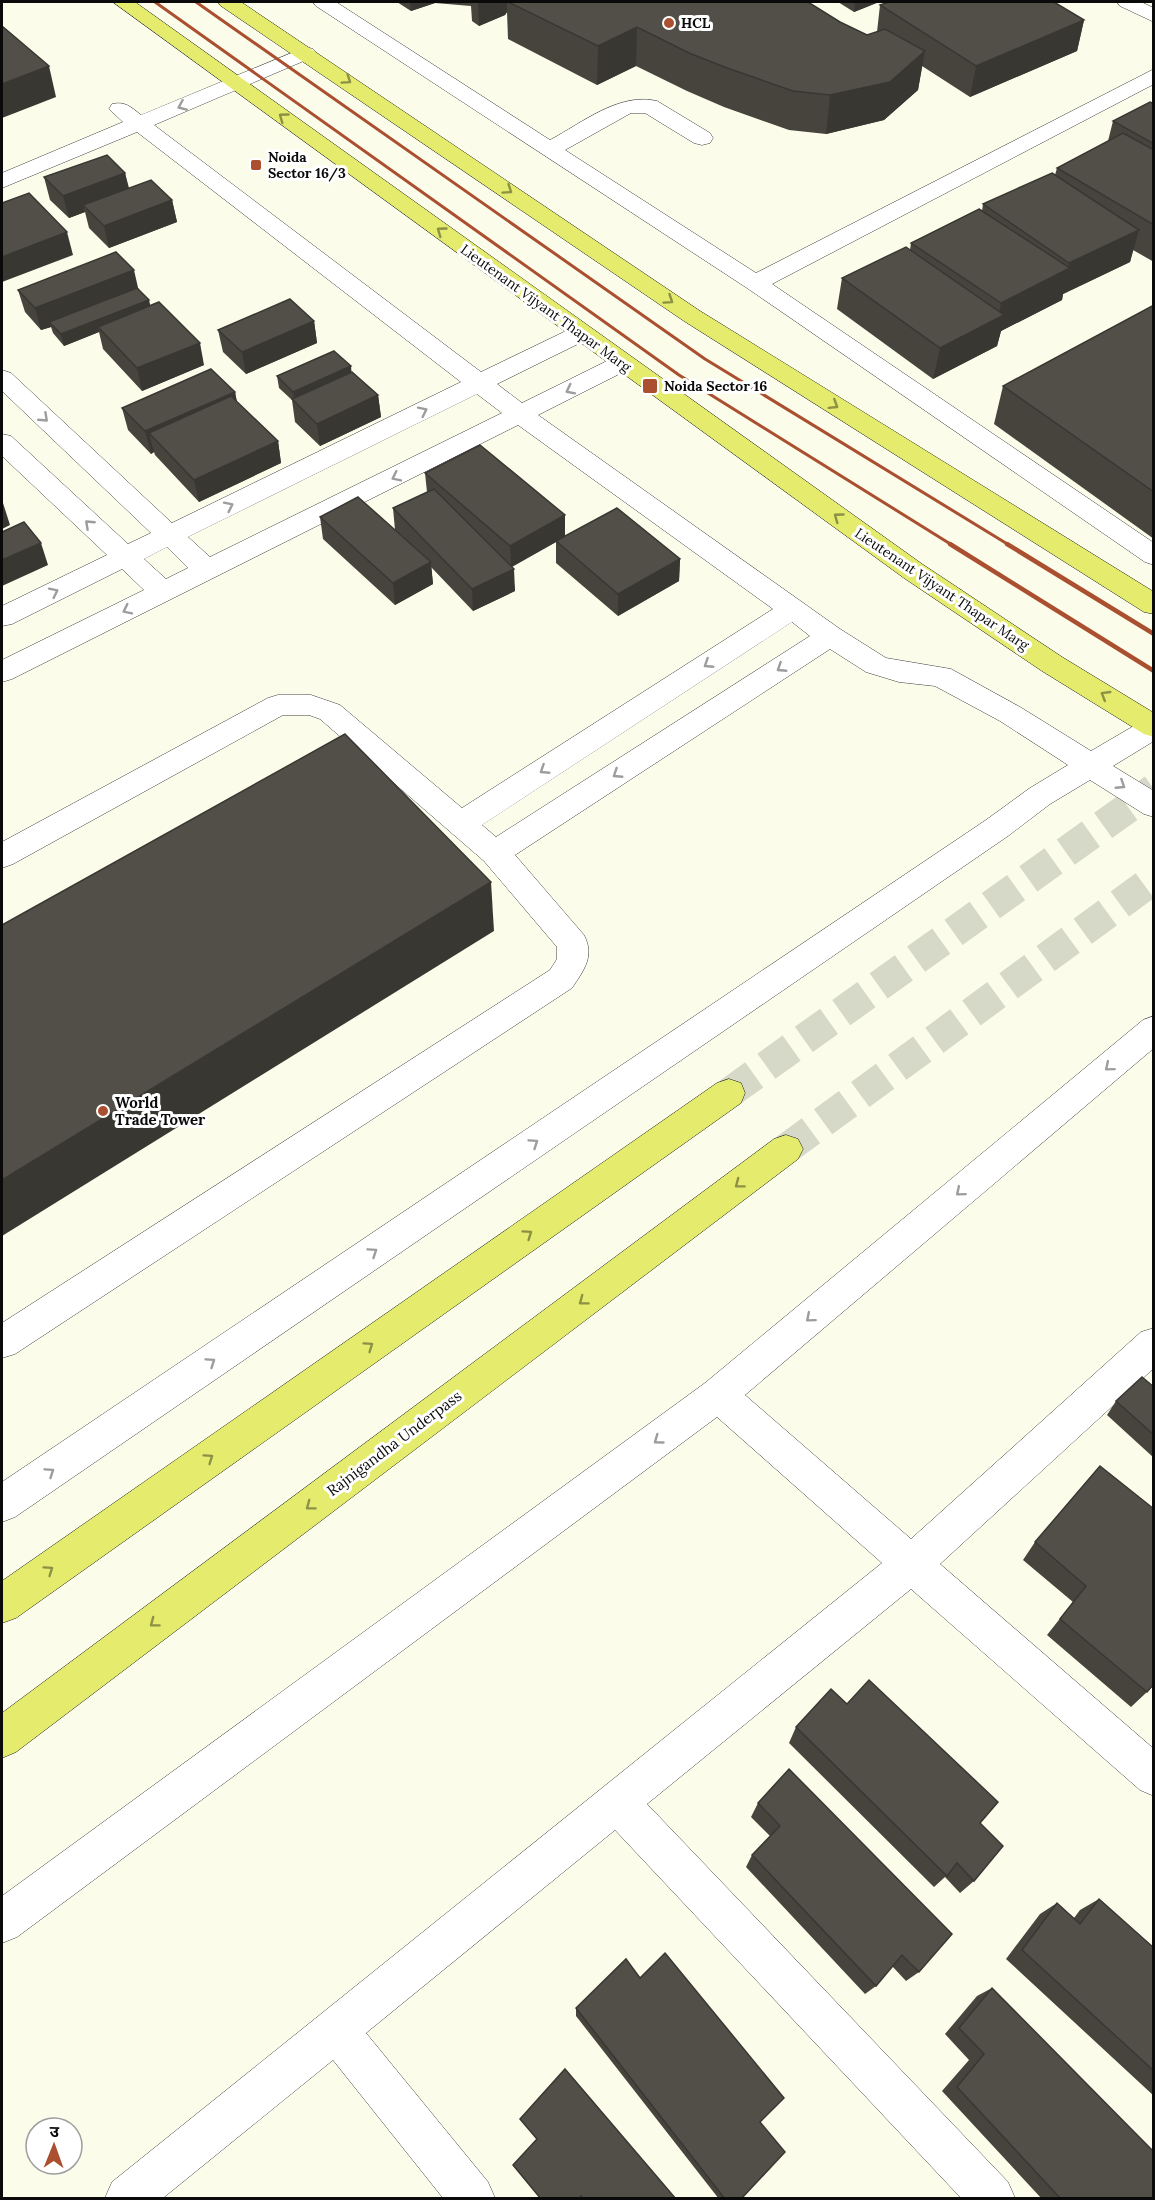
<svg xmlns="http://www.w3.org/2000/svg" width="1155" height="2200" font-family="Lora,'Noto Sans Devanagari',serif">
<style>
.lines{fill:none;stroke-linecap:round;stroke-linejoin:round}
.major-tunnel{stroke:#d7d9c8;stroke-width:31;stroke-dasharray:31 15;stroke-linecap:butt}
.minor-casing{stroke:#3d3d3d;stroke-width:1}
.major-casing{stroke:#1b1b1b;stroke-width:1}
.minor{fill:#fff;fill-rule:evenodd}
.major{fill:#e5eb6c;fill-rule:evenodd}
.rail-far1{stroke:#ab4f31;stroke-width:3}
.rail{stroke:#ab4f31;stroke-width:4.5}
.wall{fill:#47443e}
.shaded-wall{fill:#393732}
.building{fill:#524f48;stroke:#393732;stroke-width:1.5}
.oneway{stroke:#8d9145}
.oneway2{stroke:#9d9d9d}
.poi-dot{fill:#ab4f31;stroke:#fff;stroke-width:2}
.labels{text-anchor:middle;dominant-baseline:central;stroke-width:6;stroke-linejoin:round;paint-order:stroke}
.far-poi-label{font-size:14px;font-weight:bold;fill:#0a0a0a;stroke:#fff;text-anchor:start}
.far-street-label{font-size:14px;fill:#0a0a0a;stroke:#fff}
.poi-label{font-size:15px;font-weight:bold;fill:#0a0a0a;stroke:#fff;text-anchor:start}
.street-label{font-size:15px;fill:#0a0a0a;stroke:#fff}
</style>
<rect width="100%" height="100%" fill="#fbfdea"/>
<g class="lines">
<g class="major-tunnel">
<polyline points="729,1093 1154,789"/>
<polyline points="786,1149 1154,879"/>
</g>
<g class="minor-casing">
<g id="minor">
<path d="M313 2H336L550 140C582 123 619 92 657 101L710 133 713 138 710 143 702 145 694 143 645 113H631L565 150 756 273 1154 69V84L772 284 1154 543V565L1145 562 747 288 316 6Z"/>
<polygon points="1117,2 1141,2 1154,8 1154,22 1120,6"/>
<path d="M306 47 313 49 316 53 313 57 154 125 481 372 572 328 581 326 590 328 593 333 590 338 497 384 522 403 613 358 622 355 631 358 634 363 631 368 538 415 840 629 886 658 951 669 1020 707 1091 751 1144 720 1154 717V741L1113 766 1154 791V817L1144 814 1090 780 1050 804 1008 836 15 1517 2 1522V1482L986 820 1030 788 1068 765 1000 721 935 686 899 682 866 672 830 649 515 855 584 935C595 956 584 970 572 988L15 1354 2 1358V1323L550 970 557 959V947L484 861 320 719 309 715H283L13 864 2 868V842L268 698 278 695H311L340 705 462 808 773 609 518 425 12 679 2 682V660L144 590 122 569 12 624 2 626V606L107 555 2 456V434L11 436 128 544 151 533 2 391V370L11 373 172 523 461 382 137 132 2 188V173L123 122 109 109 112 104C125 101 131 107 141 115ZM477 394 502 413 210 557 188 537ZM167 547 188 568 166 579 144 559ZM792 622 810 636 496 837 482 825Z"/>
<polygon points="1154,1016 1154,1048 745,1395 911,1539 1141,1332 1154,1328 1154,1368 940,1564 1154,1749 1154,1796 1140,1790 911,1589 647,1804 1008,2182 1015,2198 961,2198 615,1830 366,2033 488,2182 495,2198 443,2198 333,2060 163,2198 105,2198 112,2182 882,1563 717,1417 17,1937 2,1943 2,1896 705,1383 1143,1020"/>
</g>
</g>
<g class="major-casing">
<g id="major">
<polygon points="113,2 135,2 922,564 1062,657 1154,713 1154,737 1144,734 1042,671 904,578"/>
<polygon points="218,2 241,2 700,311 1154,592 1154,614 1144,612 684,321 221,6"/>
<polygon points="729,1079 741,1083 745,1093 741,1103 16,1618 2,1623 2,1581 717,1083"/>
<polygon points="786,1135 798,1139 803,1149 798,1159 16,1752 2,1758 2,1713 774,1139"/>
</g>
</g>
<use href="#minor" class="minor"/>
<use href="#major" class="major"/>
<g class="rail-far1">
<polyline points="155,2 679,375 952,545"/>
<polyline points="196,2 705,359 1009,545"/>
</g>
<g class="rail">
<polyline points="950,544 1154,671"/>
<polyline points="1007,544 1154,634"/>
</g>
</g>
<g class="wall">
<polygon points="397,2 808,2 840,22 867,35 877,32 880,5 1084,20 1077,51 970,97 922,66 918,90 884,120 826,134 789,130 724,107 687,91 636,66 597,85 508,39 507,12 505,15 479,26 472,21 471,6 435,3 411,11"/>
<polygon points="838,2 879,2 854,12"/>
<polygon points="1154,104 1154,262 1133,250 1130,262 1063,294 1062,300 1001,331 997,346 933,379 837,309 842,278 910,250 911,243 982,211 983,204 1055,175 1057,168 1108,141 1113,121"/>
<polygon points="125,173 129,188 172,200 177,222 109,248 89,228 85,212 69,218 50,200 44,177"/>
<polygon points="138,288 150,306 204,365 142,391 103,349 99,332 64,346 53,333 51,327 41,330 25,312 18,290"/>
<polygon points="1154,305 1154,539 994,424 1003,386"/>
<polygon points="314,321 317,343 246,374 223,352 218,330"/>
<polygon points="351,372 378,395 381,417 320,446 295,422 292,400 279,388 277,376"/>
<polygon points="235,392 237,402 278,441 281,463 199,502 155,455 154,452 151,454 128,430 122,408"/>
<polygon points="425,473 565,515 565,536 680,559 679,581 618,616 556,563 556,542 512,567 515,591 473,611 431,567 433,584 395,605 323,539 320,517 402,537 395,530 393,508 427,492"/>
<polygon points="1154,1387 1154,1458 1107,1415 1116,1401"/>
<polygon points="1100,1466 1147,1692 1131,1707 1047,1635 1073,1602 1023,1560 1035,1542"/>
<polygon points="847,1704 980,1823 974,1881 960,1893 945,1877 934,1887 789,1743 796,1727"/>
<polygon points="758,1803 919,1972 906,1981 892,1966 876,1986 865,1994 746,1867 752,1855 770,1836 751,1817"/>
<polygon points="1099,1899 1154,1948 1154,2096 1006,1959 1040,1914 1057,1903 1074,1918 1080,1910"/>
<polygon points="640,1978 760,2122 741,2199 719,2199 576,2016 576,2008"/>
<polygon points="992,1988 1154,2199 1042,2199 942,2091 969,2060 945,2034 977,1996"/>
</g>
<g class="shaded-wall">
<polygon points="410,2 435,2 435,3 411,11"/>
<polygon points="478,2 507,2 507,12 505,15 479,26"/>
<polygon points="855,2 879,2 854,12"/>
<polygon points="1084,20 1077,51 970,97 976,66"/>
<polygon points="637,27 636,66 597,85 598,46"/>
<polygon points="925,51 918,90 884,120 826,134 830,95"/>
<polygon points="49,66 56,97 2,118 2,84"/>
<polygon points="125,173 130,195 83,205 85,212 69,218 63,196"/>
<polygon points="172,200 177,222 109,248 104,226"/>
<polygon points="1139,230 1130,262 1063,294 1062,300 1001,331 997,346 933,379 940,348 998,318 1001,303 1068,269 1069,263"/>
<polygon points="67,232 73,255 2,282 2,257"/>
<polygon points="134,270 139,292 49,322 51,327 41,330 35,308"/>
<polygon points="149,300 152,312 98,327 99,332 64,346 61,334"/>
<polygon points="314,321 317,343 246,374 242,352"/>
<polygon points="200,343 204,365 142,391 137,368"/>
<polygon points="351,366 352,378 295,403 293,392"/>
<polygon points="235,392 239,414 149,433 154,452 151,454 145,431"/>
<polygon points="378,395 381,417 320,446 317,424"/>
<polygon points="278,441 281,463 199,502 194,480"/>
<polygon points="3,503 10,525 2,529 2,504"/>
<polygon points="565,515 565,537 511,567 510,546"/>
<polygon points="41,543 48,565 2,586 2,560"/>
<polygon points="680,559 679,581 618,616 618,594"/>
<polygon points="431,562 433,584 395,605 393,583"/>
<polygon points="514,569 515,591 473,611 472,589"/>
<polygon points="491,882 494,931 2,1236 2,1180"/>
</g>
<g class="building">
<polygon points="508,2 808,2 840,22 867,35 885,29 925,51 890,82 830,95 793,91 727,68 689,53 637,27 598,46"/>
<polygon points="889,2 1054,2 1084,20 976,66 880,5"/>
<polygon points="2,26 49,66 2,84"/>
<polygon points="1150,102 1154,104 1154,144 1113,121"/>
<polygon points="1123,133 1154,150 1154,225 1057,168"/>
<polygon points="107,155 125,173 63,196 44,177"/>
<polygon points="1052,173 1139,230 1069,263 983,204"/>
<polygon points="151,180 172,200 104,226 83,205"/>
<polygon points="29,193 67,232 2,257 2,203"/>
<polygon points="979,209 1070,268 1001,303 911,243"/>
<polygon points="906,247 1004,315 940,348 842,278"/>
<polygon points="116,252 134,270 35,308 18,290"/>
<polygon points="137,288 149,300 61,334 49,322"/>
<polygon points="290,299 314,321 242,352 218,330"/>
<polygon points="159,302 200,343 137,368 98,327"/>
<polygon points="1154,305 1154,492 1003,386"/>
<polygon points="334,351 351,366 293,392 277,376"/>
<polygon points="211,369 235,392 145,431 122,408"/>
<polygon points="352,372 378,395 317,424 292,399"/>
<polygon points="231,396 278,441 194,480 149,433"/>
<polygon points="480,445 565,515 510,546 425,473"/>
<polygon points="434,489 514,569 472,589 393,508"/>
<polygon points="358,497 431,562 393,583 320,517"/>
<polygon points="617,508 680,559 618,594 556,541"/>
<polygon points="24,522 41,543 2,560 2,532"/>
<polygon points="345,734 491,882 2,1180 2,925"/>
<polygon points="1142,1377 1154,1387 1154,1435 1116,1401"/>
<polygon points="1100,1466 1154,1509 1154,1684 1147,1692 1060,1619 1086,1586 1035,1542"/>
<polygon points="869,1680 998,1802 980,1823 1003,1846 974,1881 957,1863 947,1876 796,1727 831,1689 847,1704"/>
<polygon points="789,1769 952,1934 919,1972 902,1955 876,1986 752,1855 780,1826 758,1803"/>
<polygon points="1099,1899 1154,1948 1154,2071 1022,1950 1057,1903 1080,1924"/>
<polygon points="665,1953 784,2098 760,2122 785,2152 741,2199 725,2199 576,2008 626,1959 640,1978"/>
<polygon points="992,1988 1154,2152 1154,2199 1061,2199 957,2087 984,2054 959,2028"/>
<polygon points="565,2069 676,2199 584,2199 581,2196 579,2199 541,2199 513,2165 537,2139 520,2119"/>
</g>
<defs><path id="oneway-chevron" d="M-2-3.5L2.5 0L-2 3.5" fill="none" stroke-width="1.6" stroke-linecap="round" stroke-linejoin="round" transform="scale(1.5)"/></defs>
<g class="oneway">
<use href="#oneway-chevron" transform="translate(347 80) rotate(34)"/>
<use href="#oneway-chevron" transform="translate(283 117) rotate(-144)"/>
<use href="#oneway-chevron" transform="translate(508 190) rotate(34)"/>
<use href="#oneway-chevron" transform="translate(441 231) rotate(-144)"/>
<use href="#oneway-chevron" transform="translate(669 300) rotate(34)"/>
<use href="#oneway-chevron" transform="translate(834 405) rotate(32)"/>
<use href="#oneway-chevron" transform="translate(838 517) rotate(-144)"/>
<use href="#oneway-chevron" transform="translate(1105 695) rotate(-149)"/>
<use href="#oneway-chevron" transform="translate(739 1184) rotate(143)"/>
<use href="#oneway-chevron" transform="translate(528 1234) rotate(-35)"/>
<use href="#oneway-chevron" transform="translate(583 1301) rotate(143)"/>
<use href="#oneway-chevron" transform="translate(369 1346) rotate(-35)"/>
<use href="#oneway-chevron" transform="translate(209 1458) rotate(-35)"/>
<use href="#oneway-chevron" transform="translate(310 1506) rotate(143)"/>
<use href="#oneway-chevron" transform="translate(49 1570) rotate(-35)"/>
<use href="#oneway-chevron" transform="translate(154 1623) rotate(143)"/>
</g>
<g class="oneway2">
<use href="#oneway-chevron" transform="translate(182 106) rotate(157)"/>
<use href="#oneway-chevron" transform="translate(570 390) rotate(153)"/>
<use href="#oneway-chevron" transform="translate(423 411) rotate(-26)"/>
<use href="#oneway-chevron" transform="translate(44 418) rotate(43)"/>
<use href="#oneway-chevron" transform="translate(396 477) rotate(154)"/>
<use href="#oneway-chevron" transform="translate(229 506) rotate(-26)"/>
<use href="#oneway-chevron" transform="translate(89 524) rotate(-137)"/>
<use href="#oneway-chevron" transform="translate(54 592) rotate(-26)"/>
<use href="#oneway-chevron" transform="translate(127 610) rotate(154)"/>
<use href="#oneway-chevron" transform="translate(708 664) rotate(147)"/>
<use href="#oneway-chevron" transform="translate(781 668) rotate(147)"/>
<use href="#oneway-chevron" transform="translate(544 770) rotate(147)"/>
<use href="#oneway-chevron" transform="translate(617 774) rotate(147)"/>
<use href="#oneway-chevron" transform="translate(1121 785) rotate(33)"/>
<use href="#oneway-chevron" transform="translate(1109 1067) rotate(140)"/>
<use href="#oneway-chevron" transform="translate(534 1143) rotate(-34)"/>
<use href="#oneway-chevron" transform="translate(960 1192) rotate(140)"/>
<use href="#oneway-chevron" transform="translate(373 1252) rotate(-34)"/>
<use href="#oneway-chevron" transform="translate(810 1318) rotate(140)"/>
<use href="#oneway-chevron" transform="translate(211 1362) rotate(-34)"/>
<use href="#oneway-chevron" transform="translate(658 1440) rotate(144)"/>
<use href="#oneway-chevron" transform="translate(50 1472) rotate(-34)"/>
</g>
<g class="poi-dot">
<circle cx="669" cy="23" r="6"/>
<rect x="250" y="159" width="12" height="12" rx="3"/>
<rect x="642" y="378" width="16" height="16" rx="3"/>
<circle cx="103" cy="1111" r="6"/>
</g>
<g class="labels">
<g class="far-poi-label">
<text x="681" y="23">HCL</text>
<text x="268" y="157">Noida<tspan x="268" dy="16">Sector 16/3</tspan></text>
<text x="664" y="386">Noida Sector 16</text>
</g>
<g class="far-street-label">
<text transform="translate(546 308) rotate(36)">Lieutenant Vijyant Thapar Marg</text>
<text transform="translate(942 589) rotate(34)">Lieutenant Vijyant Thapar Marg</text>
</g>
<g class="poi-label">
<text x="115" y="1102">World<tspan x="115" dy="17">Trade Tower</tspan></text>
</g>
<g class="street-label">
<text transform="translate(394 1443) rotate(-37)">Rajnigandha Underpass</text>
</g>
</g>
<rect width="1155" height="2200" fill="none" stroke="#0a0a0a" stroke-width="6"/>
<g transform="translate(54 2146) rotate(1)"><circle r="28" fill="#ffffff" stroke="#9d9d9d" stroke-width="1.5"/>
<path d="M0-4.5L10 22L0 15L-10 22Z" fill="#ab4f31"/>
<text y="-9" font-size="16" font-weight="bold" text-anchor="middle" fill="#0a0a0a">उ</text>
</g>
</svg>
